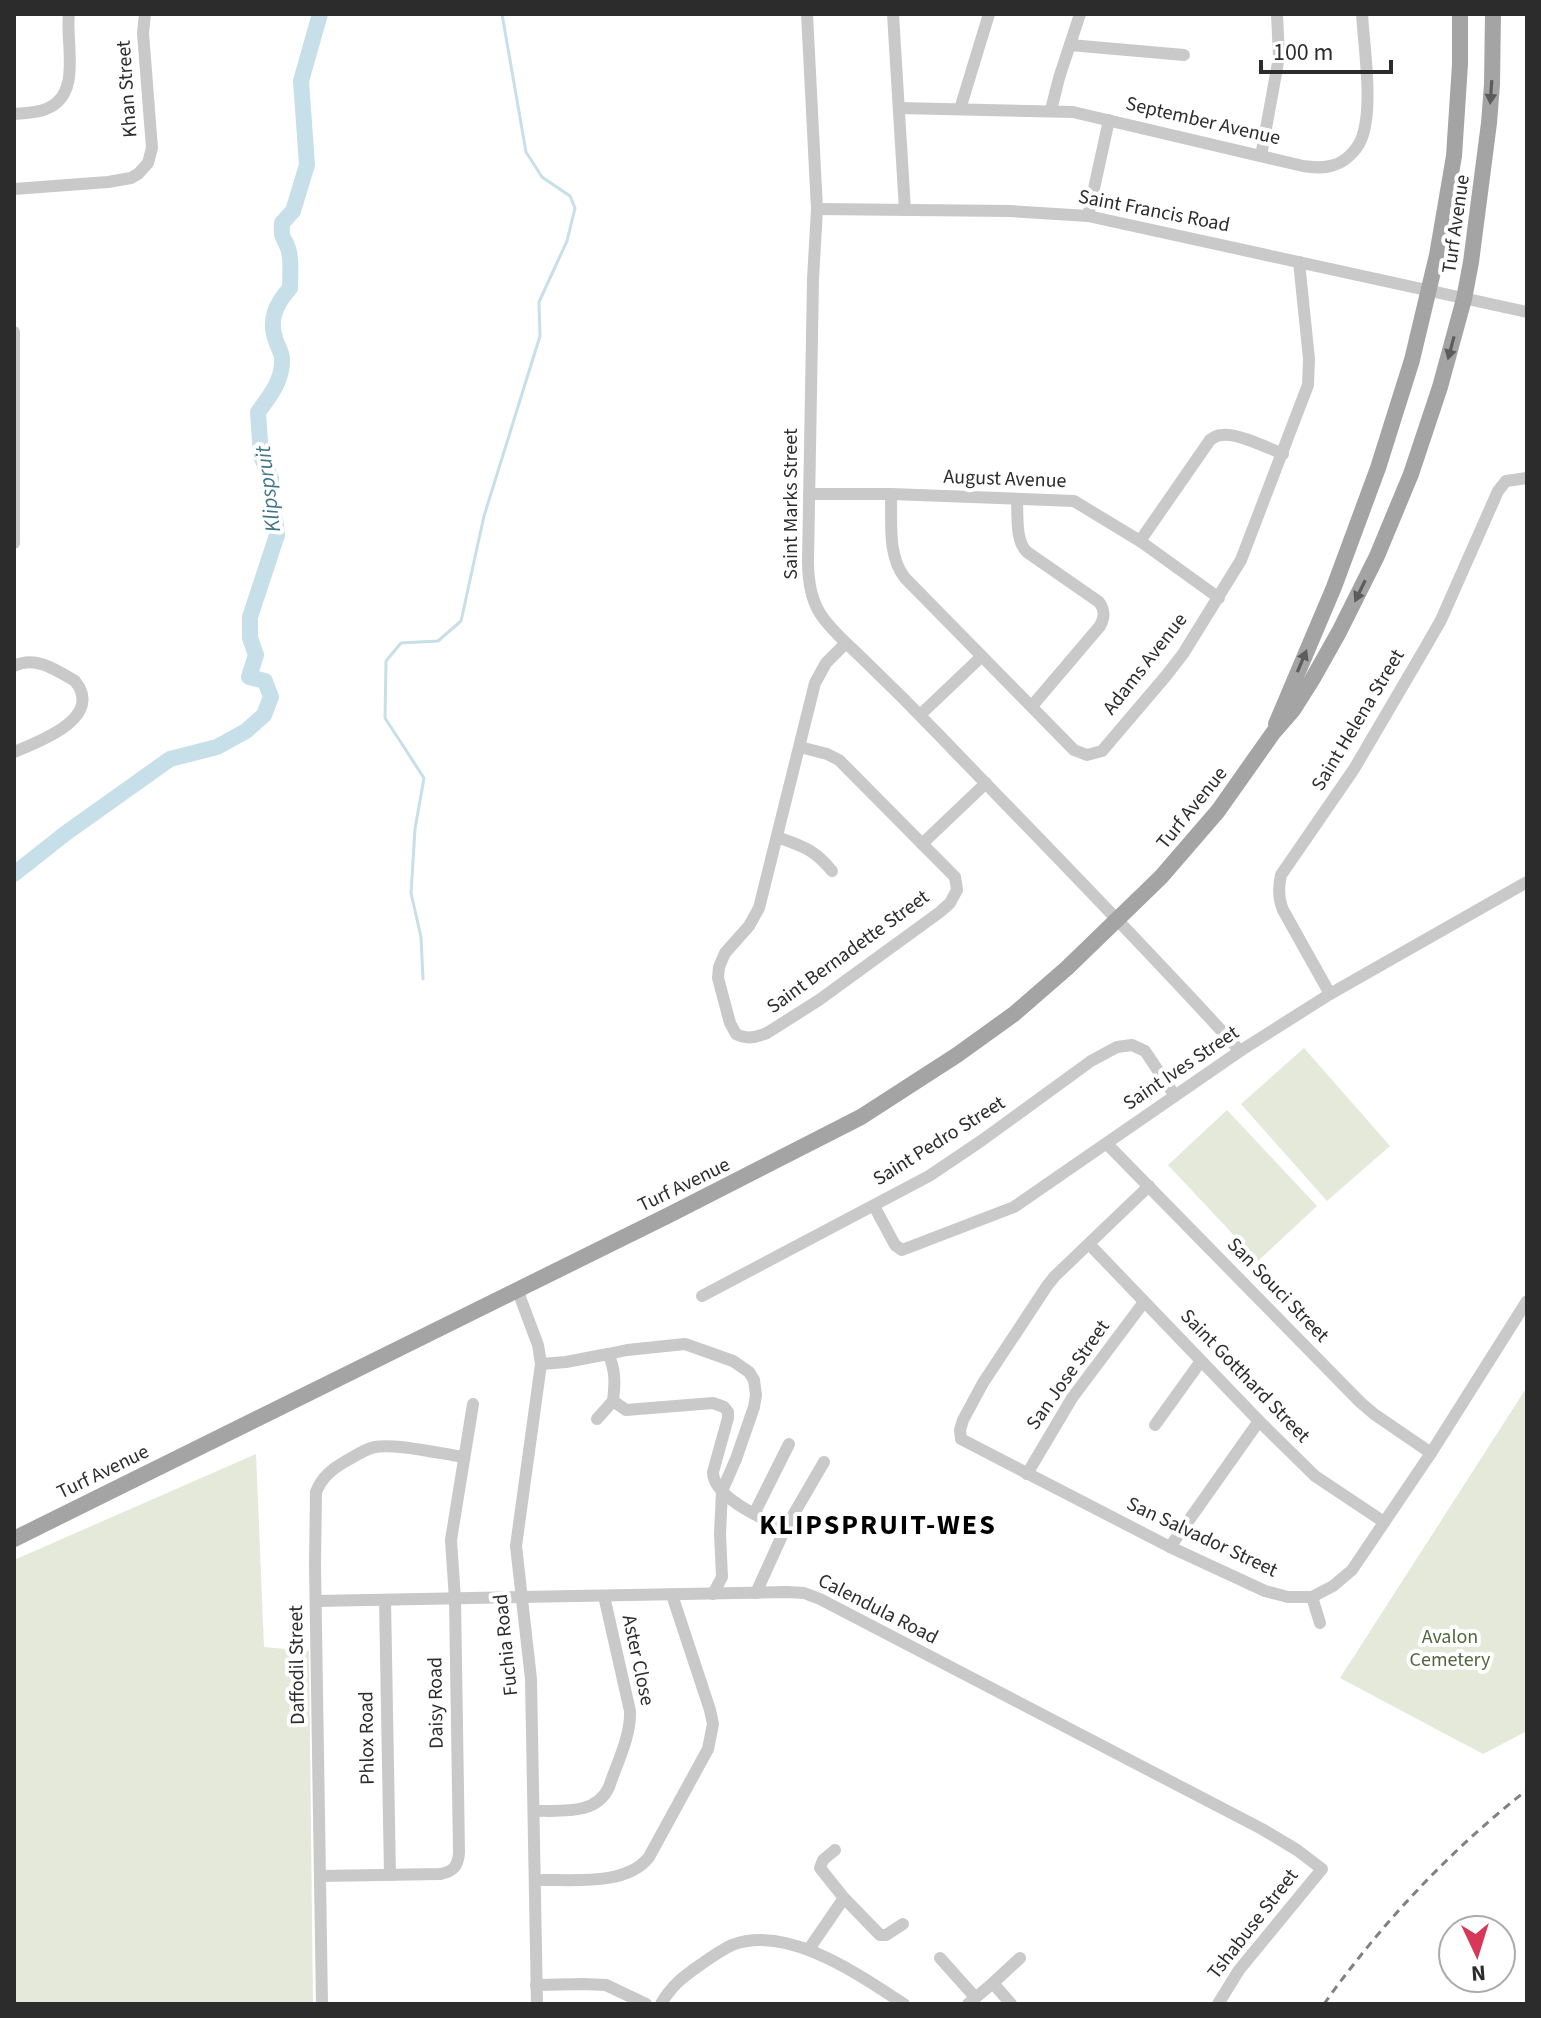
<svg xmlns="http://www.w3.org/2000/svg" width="1541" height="2018" font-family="'Source Sans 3',sans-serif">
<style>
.green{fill:#e4e9da}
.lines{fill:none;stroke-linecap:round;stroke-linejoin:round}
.stream{stroke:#c7dfe8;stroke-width:3}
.river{stroke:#c7dfe8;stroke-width:16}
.minor{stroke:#c9c9c9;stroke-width:12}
.major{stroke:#a4a4a4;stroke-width:16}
.rail{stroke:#818181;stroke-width:3;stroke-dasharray:8 6;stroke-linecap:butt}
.oneway{fill:#5c5c5c}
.labels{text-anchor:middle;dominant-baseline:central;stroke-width:8;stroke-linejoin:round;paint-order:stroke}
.street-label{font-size:20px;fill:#2c2c2c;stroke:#fff}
.park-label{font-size:20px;fill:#54643d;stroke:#fff}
.water-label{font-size:22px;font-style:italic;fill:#407587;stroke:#fff}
.district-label{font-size:28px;font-weight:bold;letter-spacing:2px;fill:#000;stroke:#fff}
</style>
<rect width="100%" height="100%" fill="#fff"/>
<g class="green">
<polygon points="1304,1048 1390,1146 1327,1201 1241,1104"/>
<polygon points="1227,1110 1317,1206 1258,1261 1168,1165"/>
<polygon points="1527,1387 1527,1731 1483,1754 1340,1678"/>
<polygon points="256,1454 264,1647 309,1651 313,2004 14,2004 14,1560"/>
</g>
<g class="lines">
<polyline class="stream" points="423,979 421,937 411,893 415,829 424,778 385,718 386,661 401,643 438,641 461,621 484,516 540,336 539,302 567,241 575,208 570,196 542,177 526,152 502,14"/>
<path class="river" d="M14 874 66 833 170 759 217 747 246 731 264 715 271 697 265 681 249 677 256 655 250 638V617L277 535 275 518 271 509V478L261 456 258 412C270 396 283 380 282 359 282 353 278 347 276 341 268 320 276 304 290 288 290 276 292 260 288 248 283 235 281 240 282 223L293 211 307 165 301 81 320 14"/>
<g class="minor">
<path d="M807 14 817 209 813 279 808 561C808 581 811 603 824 619 836 635 852 648 866 662 891 686 915 710 939 735 1040 840 1142 943 1240 1051"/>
<polyline points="893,14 905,210"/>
<polyline points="1070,45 1184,55"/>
<path d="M899 108 1073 112 1303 166C1313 167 1323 169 1334 165 1345 162 1356 151 1361 140 1374 109 1364 48 1362 14"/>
<polyline points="960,109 989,14"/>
<polyline points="1051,110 1059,78 1080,14"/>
<path d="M14 114C24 113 37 113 46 109 83 95 65 43 69 14"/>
<polyline points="1261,156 1279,57 1277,14"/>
<polyline points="14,189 108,182 131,178 138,174 148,163 152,148 143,33 145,14"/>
<polyline points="817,209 1009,211 1088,216 1527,312"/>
<polyline points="1088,216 1109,120"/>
<polyline points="14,332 14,543"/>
<polyline points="809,494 891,494 1074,501 1140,541 1219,598"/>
<path d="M891 494C892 522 887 555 905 578L1074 750 1087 755 1102 751 1165 677 1183 654 1241 560 1308 385 1309 359 1299 262"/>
<path d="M1017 499C1018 516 1015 540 1027 552L1099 602C1105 610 1105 617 1100 626L1032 706"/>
<path d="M1140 541 1210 440C1215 437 1216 435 1222 435 1238 433 1268 448 1283 454"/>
<path d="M14 666C35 655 56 670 75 681 105 718 38 742 14 752"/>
<polyline points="920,715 981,657"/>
<path d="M800 747 827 754 839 760 955 877 957 890 950 903 940 912 819 1000 767 1033C756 1037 747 1040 736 1034L730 1023 718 978 719 967 725 953 749 926 759 908 815 683 826 663 846 643"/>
<path d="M777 837C804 847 814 849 832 871"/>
<polyline points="922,844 986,783"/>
<path d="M1330 994 1283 910C1278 898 1278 888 1281 875L1354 769 1425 648 1441 620 1498 491 1506 481 1527 478"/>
<polyline points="1107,1144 1360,1402 1374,1414 1431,1453"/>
<polyline points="1149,1186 1055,1276 1047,1286 983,1383 963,1420 960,1430 961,1439 1170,1547 1265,1591 1288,1597 1312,1597 1333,1586 1352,1570 1431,1453 1527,1301"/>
<polyline points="874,1206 895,1245 902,1250 1014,1207 1240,1051 1330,994 1527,882"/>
<polyline points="1089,1244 1259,1421 1315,1476 1384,1522"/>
<polyline points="517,1289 538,1345 541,1364 516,1546 531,1679 537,2004"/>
<polyline points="702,1296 929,1176 981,1141 1091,1061 1117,1047 1132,1045 1145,1051 1175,1096"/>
<polyline points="608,1354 627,1350 685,1344 733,1361 749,1372 754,1380 756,1395 754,1407 736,1459 722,1491 720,1534 722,1577 713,1594"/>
<path d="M541 1364 566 1362 608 1354C616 1370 615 1384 613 1401L626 1410 713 1403 724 1407 728 1412V1418L713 1472C713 1498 764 1519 785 1529"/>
<polyline points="597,1419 613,1401"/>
<polyline points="1155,1425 1201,1361"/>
<polyline points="1027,1474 1072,1398 1144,1302"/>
<polyline points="754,1514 789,1444"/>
<polyline points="1170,1547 1259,1421"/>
<polyline points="756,1593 785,1529 824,1462"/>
<polyline points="1312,1597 1320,1623"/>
<polyline points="385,1600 390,1875"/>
<polyline points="316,1601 787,1592 804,1593 820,1599 1262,1829 1297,1850 1322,1869 1239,1970 1218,2004"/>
<path d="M534 1811C561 1810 596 1816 609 1787 617 1763 631 1736 630 1711L604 1596"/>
<polyline points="835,1850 823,1860 820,1868 844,1898 880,1935 886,1935 903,1924"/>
<path d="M321 1876 440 1874C453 1872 458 1866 459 1853L455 1599 451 1540 473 1404"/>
<path d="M535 1880C570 1879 626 1887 649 1857L708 1749 713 1724 710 1710 672 1595"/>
<polyline points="809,1949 844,1898"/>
<polyline points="940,1958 975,1997"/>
<polyline points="993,1983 1011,2004"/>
<polyline points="536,1985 583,1984 606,1985 646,2004"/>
<path d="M322 2004 315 1565 316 1492C322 1477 332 1469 346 1461 355 1456 365 1449 375 1447 396 1443 441 1454 464 1457"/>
<path d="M661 2004C671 1986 684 1976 700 1965 710 1958 721 1950 732 1945 788 1924 859 1975 904 2004"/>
<polyline points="968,2004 993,1983 1020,1958"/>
</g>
<g class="major">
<polyline points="1276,724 1334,587 1378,468 1412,360 1437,255 1454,156 1460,64 1460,14"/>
<polyline points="14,1539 669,1215 861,1117 957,1055 1014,1014 1067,968 1161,877 1218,811 1273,733 1293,710 1312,680 1339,632 1377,556 1411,474 1440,387 1464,299 1471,262 1489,123 1492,84 1493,14"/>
</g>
<path class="rail" d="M1324 2004C1381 1924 1450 1850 1527 1790"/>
</g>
<defs><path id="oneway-solid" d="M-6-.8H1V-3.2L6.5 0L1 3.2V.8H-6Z" transform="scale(2)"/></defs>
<g class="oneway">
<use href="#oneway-solid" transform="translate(1491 92) rotate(94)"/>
<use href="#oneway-solid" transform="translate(1451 348) rotate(105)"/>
<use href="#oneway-solid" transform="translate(1360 591) rotate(116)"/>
<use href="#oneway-solid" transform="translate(1302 661) rotate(-67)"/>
</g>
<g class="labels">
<g class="street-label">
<text transform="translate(127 89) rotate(-94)">Khan Street</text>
<text transform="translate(1203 121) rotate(13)">September Avenue</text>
<text transform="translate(1154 211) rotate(11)">Saint Francis Road</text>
<text transform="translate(1456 224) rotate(-82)">Turf Avenue</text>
<text transform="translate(1005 479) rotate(2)">August Avenue</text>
<text transform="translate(791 504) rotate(-90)">Saint Marks Street</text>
<text transform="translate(1145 664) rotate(-52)">Adams Avenue</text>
<text transform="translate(1358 720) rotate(-59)">Saint Helena Street</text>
<text transform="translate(1192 808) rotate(-51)">Turf Avenue</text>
<text transform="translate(848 952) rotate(-36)">Saint Bernadette Street</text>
<text transform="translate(1181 1068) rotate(-34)">Saint Ives Street</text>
<text transform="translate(939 1141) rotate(-32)">Saint Pedro Street</text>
<text transform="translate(684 1185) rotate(-26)">Turf Avenue</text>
<text transform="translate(1278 1290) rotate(46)">San Souci Street</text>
<text transform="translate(1068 1375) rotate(-55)">San Jose Street</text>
<text transform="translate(1245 1376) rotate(46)">Saint Gotthard Street</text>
<text transform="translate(103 1472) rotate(-26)">Turf Avenue</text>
<text transform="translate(1202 1537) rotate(25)">San Salvador Street</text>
<text transform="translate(878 1609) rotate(27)">Calendula Road</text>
<text transform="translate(506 1645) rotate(-96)">Fuchia Road</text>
<text transform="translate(638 1660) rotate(78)">Aster Close</text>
<text transform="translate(297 1665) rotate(-91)">Daffodil Street</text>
<text transform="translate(436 1703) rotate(-91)">Daisy Road</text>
<text transform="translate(367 1738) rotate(-91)">Phlox Road</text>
<text transform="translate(1253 1924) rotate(-52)">Tshabuse Street</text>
</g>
<g class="park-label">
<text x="1450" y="1637">Avalon<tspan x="1450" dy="23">Cemetery</tspan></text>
</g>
<g class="water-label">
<text transform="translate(268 489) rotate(-97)">Klipspruit</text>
</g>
<g class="district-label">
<text x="878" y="1525">KLIPSPRUIT-WES</text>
</g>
</g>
<rect width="1541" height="2018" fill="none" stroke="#2c2c2c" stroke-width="32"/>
<g transform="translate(1477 1954) rotate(176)"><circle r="38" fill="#ffffff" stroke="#ababab" stroke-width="2"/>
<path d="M0-6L14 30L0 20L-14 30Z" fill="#d83858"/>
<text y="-12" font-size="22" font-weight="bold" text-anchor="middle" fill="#2c2c2c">N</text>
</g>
<path d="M1261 60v12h130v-12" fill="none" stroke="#2c2c2c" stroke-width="4"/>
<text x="1273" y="60" font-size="24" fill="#2c2c2c" stroke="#ffffff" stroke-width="6" paint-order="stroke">100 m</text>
</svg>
